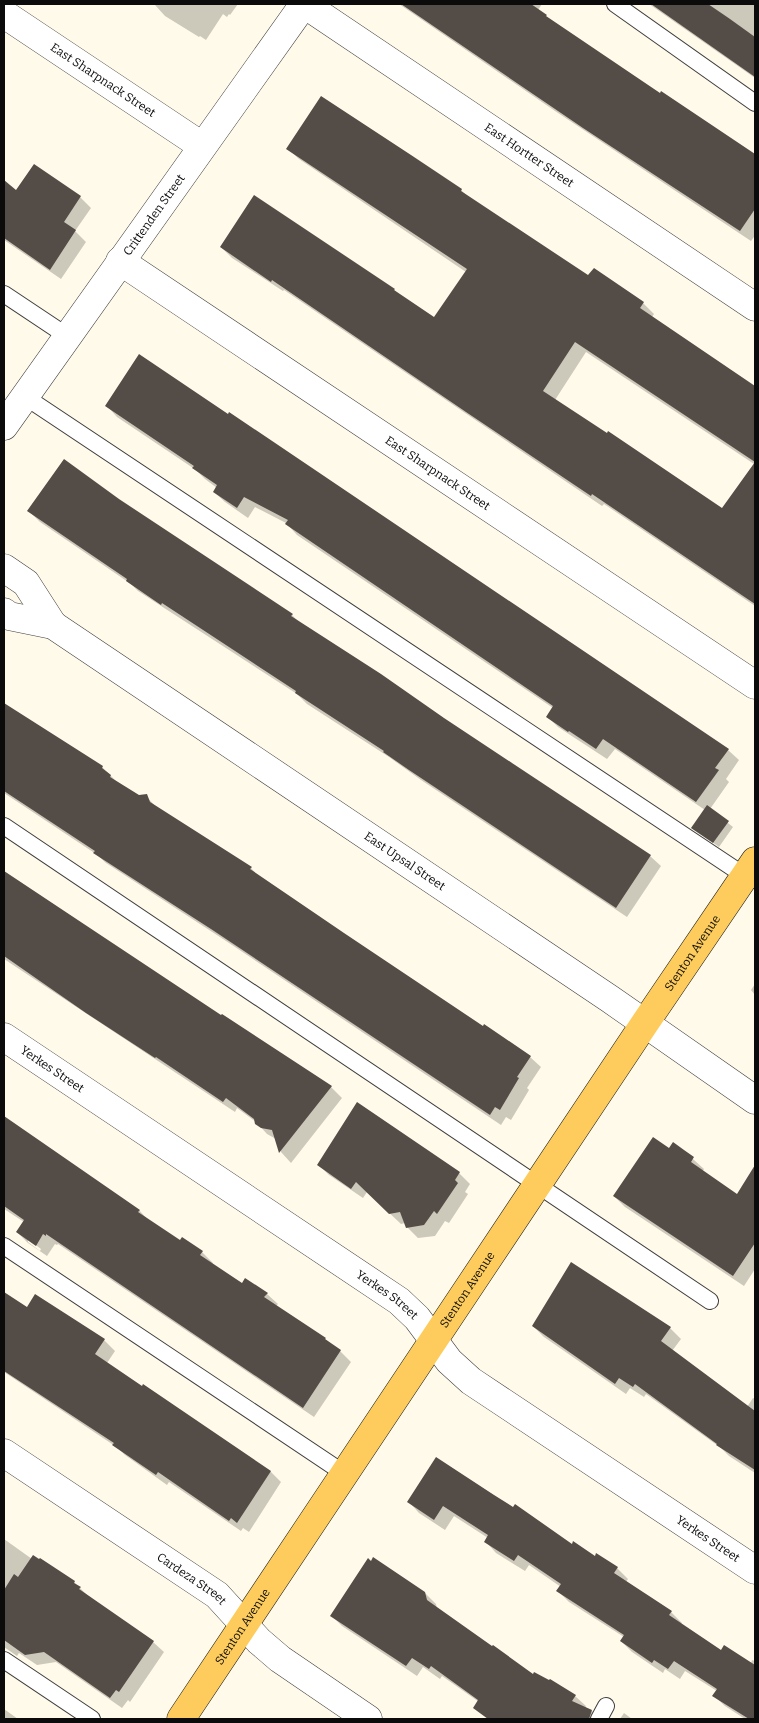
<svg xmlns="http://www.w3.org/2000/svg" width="759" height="1723" font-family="Bitter,serif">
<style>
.shadow{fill:#0003;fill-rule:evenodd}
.building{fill:#544c47;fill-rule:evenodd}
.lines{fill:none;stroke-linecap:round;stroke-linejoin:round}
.service-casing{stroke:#3e3e3e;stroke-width:18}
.minor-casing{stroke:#3e3e3e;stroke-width:29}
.tertiary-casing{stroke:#3e3e3e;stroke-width:29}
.primary-casing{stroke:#1c1c1c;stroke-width:29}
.service{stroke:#fff;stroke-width:16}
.minor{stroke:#fff;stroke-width:28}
.tertiary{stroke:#fff;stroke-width:28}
.primary{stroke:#fdcc5c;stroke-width:28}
.labels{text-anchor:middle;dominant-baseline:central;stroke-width:5;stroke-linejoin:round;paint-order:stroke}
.street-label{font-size:12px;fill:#0b0b0b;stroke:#fff}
</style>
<rect width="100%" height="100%" fill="#fffae9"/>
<g class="shadow">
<polygon points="156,4 238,4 230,15 229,14 227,17 223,14 206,40 200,36 199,37 165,16 155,5"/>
<polygon points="399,4 542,4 538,10 553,23 660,95 682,107 755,156 755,238 754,237 751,241 555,111"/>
<polygon points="649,4 755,4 755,78"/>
<path d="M288 149 461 190 467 196 589 277 643 303 654 314 652 317 755 388V606L604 504 602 506 284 290 283 291 232 258 221 247 394 290 401 296 435 319 466 272 299 159ZM586 352 754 464 722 510 555 400Z"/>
<polygon points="34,166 80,197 91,208 75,231 86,242 61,279 4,240 4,212"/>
<polygon points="107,406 728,750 739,760 726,779 729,782 710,809 733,827 719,847 693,828 705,810 615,749 607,759 558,727 547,716 553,708 297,535 286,523 255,507 248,518 225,502 214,492 217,488 205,479 196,470 117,417"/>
<polygon points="118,500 292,615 302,625 650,856 661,866 627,917 421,780 389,757 307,704 297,694 138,591 131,584 40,522 29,511"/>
<polygon points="4,705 102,767 118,783 139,796 146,796 158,809 251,868 258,876 483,1028 530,1057 541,1067 527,1088 529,1090 511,1120 506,1117 501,1125 223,939 106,863 96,854 4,793"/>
<polygon points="4,871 221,1017 331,1087 342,1098 291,1163 281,1152 276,1139 267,1134 256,1122 237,1108 235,1112 4,959"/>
<polygon points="755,984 755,995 751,990"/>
<path d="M4 1120 139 1210 150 1222 180 1242 182 1239 202 1252 213 1263 212 1264 243 1284 267 1294 278 1304 276 1306 325 1339 340 1351 351 1362 314 1417 58 1244 57 1245 55 1244 47 1256 28 1243 17 1232 24 1222 4 1209ZM28 1239 41 1249 40 1251 28 1242Z"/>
<polygon points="669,1150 684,1151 704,1169 702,1172 737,1196 741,1190 755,1199 755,1269 744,1286 625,1207 614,1196"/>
<polygon points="319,1165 459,1173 470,1184 465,1192 468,1194 449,1223 445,1221 435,1236 418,1238 407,1227 405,1223 401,1224 367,1192 363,1198 329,1175"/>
<polygon points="4,1293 27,1309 104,1340 115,1351 107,1363 143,1387 144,1386 271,1472 281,1482 249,1532 243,1528 241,1531 169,1482 167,1485 125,1455 118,1448 4,1372"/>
<polygon points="533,1326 670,1328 681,1339 672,1351 747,1407 753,1398 755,1399 755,1473 729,1456 721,1448 646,1394 644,1397 630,1388 626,1394 544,1337"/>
<polygon points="437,1459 572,1545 617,1568 628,1579 626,1582 671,1612 682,1623 681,1624 722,1651 751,1663 752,1660 755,1661 755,1719 745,1719 725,1706 714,1696 717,1691 685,1671 680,1679 665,1669 663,1673 632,1652 621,1641 624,1637 569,1602 558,1591 561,1587 529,1565 525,1571 496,1553 486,1542 488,1538 454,1516 445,1530 419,1513 409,1502"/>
<polygon points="4,1539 32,1559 74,1582 88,1596 153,1642 164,1652 130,1702 128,1700 122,1708 56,1662 37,1665 19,1653 17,1656 4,1647"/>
<polygon points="425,1593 436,1604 437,1609 533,1676 575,1696 586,1706 585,1708 592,1711 599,1719 490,1719 486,1717 479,1702 442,1676 440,1679 423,1667 417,1676 342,1626 331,1615"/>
<polygon points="4,1709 18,1719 4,1719"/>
<polygon points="624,1713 632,1719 620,1719"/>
</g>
<g class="building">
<polygon points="401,4 531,4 547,15 546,16 660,93 661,91 755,154 755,209 740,231 583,128"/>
<polygon points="651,4 708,4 730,19 755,37 755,77"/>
<path d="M321 96 411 155 462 189 461 191 588 275 594 268 644 302 640 308 755 386V604L592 494 591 496 466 412 272 280 271 282 220 247 254 195 395 289 394 290 434 317 467 269 286 149ZM575 342 755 462 722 508 608 431 607 433 543 391Z"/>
<polygon points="34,164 81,196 64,222 76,230 50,270 4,238 4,180 16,190"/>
<polygon points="139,354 228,414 229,412 729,749 715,768 719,770 696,802 603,739 596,749 569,731 568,732 546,717 553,706 285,524 288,520 244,497 237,508 213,492 217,485 192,468 194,466 105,406"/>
<polygon points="64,459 119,499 293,614 291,616 381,674 444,718 651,855 616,908 409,770 383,752 384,751 295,693 296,691 162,603 161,605 126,581 127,579 27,511"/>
<polygon points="4,703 103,766 102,768 111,775 110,777 139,795 147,794 150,802 252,867 250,869 344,933 483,1026 484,1024 531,1056 517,1077 519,1078 500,1110 495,1107 490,1115 211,929 93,853 95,851 4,791"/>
<polygon points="707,805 729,821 713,843 691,828"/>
<polygon points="4,871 221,1015 222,1014 332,1086 279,1153 272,1130 261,1128 255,1124 254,1119 226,1098 223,1102 156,1057 155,1058 86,1013 4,956"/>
<polygon points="357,1102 460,1172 455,1180 458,1183 437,1214 434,1211 424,1225 406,1228 400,1212 389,1214 356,1182 351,1189 317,1165"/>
<polygon points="4,1116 140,1210 138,1212 180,1240 182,1237 203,1251 200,1255 242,1283 245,1278 268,1293 264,1297 326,1338 325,1339 341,1350 303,1408 46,1234 46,1236 43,1234 36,1246 16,1232 24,1220 4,1206"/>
<polygon points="653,1137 669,1148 673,1142 684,1150 694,1157 691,1162 737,1194 755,1165 755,1243 733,1276 613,1196"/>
<polygon points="571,1262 671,1327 661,1341 755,1411 755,1470 716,1445 717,1444 635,1384 633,1387 619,1378 615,1384 532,1326"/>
<polygon points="4,1292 27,1307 35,1294 105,1339 95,1354 142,1386 143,1384 271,1471 237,1523 231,1518 229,1521 158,1472 156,1475 112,1445 114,1443 4,1371"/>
<polygon points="436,1457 494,1495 513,1507 515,1504 572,1544 573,1541 595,1556 596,1553 618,1567 614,1573 672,1611 669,1615 721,1650 724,1645 755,1665 755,1719 749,1719 712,1696 717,1689 674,1661 668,1669 654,1660 652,1663 620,1641 624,1635 556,1591 561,1584 518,1555 514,1561 484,1542 488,1535 443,1506 434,1520 407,1502"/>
<polygon points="33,1555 39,1559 40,1558 75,1581 74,1583 81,1587 79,1589 154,1641 119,1692 116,1690 110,1698 44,1652 25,1655 4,1640 4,1590 14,1574 18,1577"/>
<polygon points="373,1557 425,1592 427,1600 492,1646 493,1645 533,1674 534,1672 549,1680 550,1679 576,1695 572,1701 592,1710 589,1719 488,1719 473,1708 478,1700 431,1666 429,1669 412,1658 406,1666 330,1616 368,1558 371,1561"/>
</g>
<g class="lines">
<g class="service-casing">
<g id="service">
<polyline points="615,4 755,103"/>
<polyline points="4,294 67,336"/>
<polyline points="24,396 751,880"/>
<polyline points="4,826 710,1301"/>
<polyline points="4,1246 345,1474"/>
<polyline points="4,1660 92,1719"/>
<polyline points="599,1719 606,1706"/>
</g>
</g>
<g class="minor-casing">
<g id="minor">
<path id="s1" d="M4 14 202 146"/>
<path id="s2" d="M120 261 755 685"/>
<path id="s3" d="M4 426 304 4 755 307"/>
<path id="s4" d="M4 1037 399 1301 417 1318 449 1361 471 1381 755 1570"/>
<path id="s5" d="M4 1453 217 1595 259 1641 280 1659 368 1719"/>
</g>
</g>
<g class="tertiary-casing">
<g id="tertiary">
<polyline points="4,568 26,583 53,625"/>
<path id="s6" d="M4 612 9 616 53 625 610 999 755 1100"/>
</g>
</g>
<g class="primary-casing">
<g id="primary">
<path id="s7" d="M181 1719 645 1023 755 861"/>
</g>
</g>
<use href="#service" class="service"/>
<use href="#minor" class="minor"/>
<use href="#tertiary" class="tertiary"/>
<use href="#primary" class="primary"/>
</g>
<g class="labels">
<g class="street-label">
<text stroke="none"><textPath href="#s1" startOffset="119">East Sharpnack Street</textPath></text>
<text stroke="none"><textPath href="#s3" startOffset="789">East Hortter Street</textPath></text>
<text stroke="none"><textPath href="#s3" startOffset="259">Crittenden Street</textPath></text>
<text stroke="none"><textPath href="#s2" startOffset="382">East Sharpnack Street</textPath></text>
<text stroke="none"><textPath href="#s6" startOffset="475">East Upsal Street</textPath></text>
<text stroke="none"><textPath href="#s7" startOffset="921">Stenton Avenue</textPath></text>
<text stroke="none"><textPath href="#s4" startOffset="58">Yerkes Street</textPath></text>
<text stroke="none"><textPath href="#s7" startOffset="516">Stenton Avenue</textPath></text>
<text stroke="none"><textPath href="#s4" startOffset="462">Yerkes Street</textPath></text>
<text stroke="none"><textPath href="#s4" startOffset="868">Yerkes Street</textPath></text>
<text stroke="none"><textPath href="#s5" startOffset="226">Cardeza Street</textPath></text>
<text stroke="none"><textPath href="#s7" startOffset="111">Stenton Avenue</textPath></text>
</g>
</g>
<rect width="759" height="1723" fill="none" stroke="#0b0b0b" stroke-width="10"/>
</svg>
